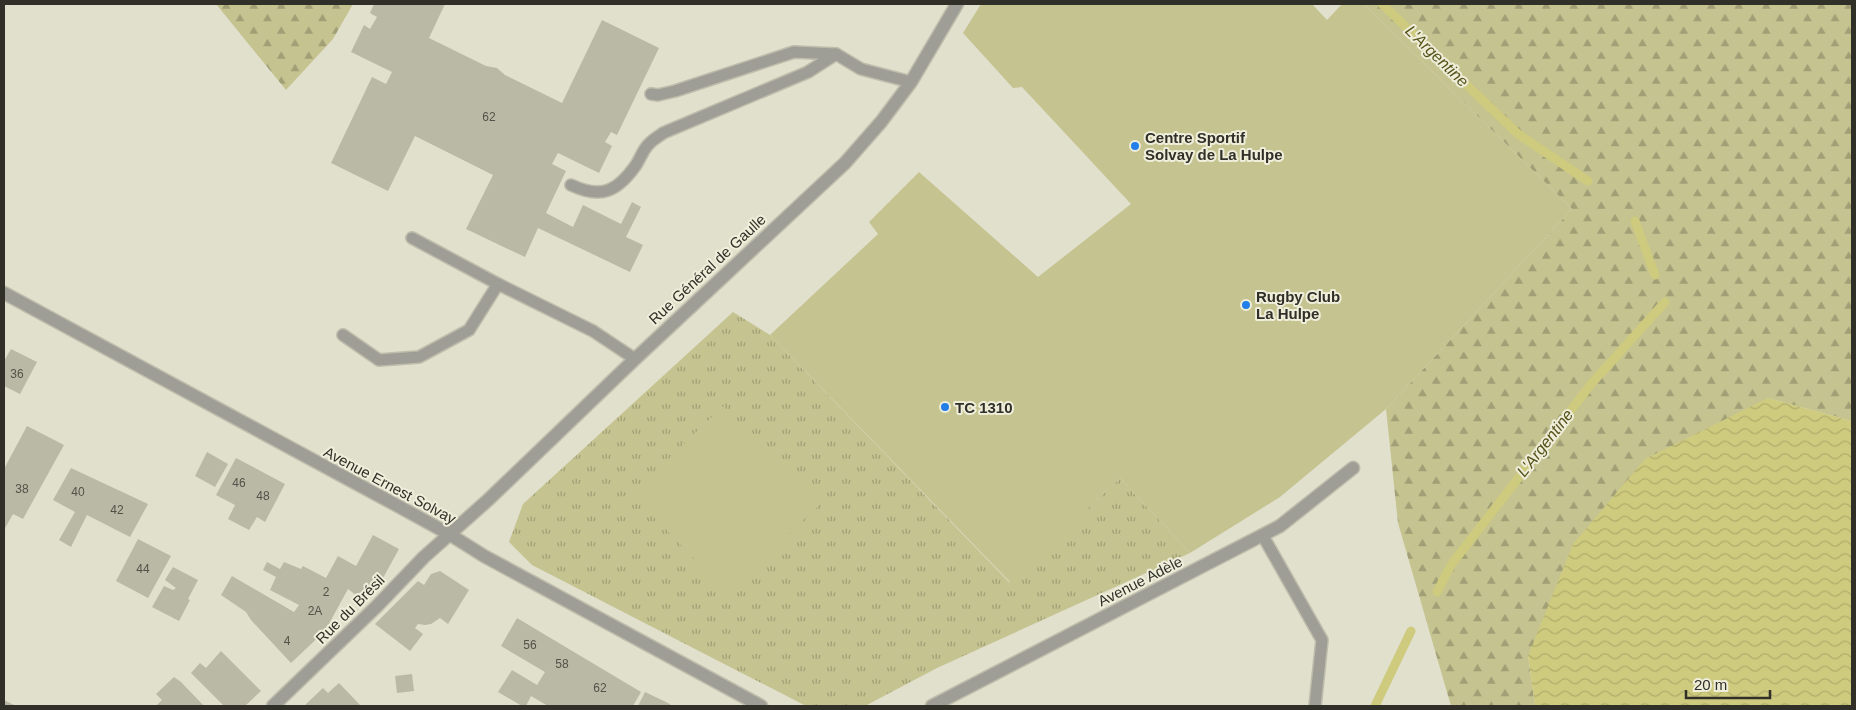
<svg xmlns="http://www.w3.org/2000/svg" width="1856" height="710" font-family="Helvetica,sans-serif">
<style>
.grass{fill:url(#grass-tufts)}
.forest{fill:url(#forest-firs)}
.pitch{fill:#c5c390}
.water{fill:url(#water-waves)}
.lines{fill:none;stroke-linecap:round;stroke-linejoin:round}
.stream{stroke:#ceca7e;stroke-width:9}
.building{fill:#b9b9a6}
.service-casing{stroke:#bebdac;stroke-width:14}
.minor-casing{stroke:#bebdac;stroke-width:15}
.service{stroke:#9e9e96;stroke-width:11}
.minor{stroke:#9e9e96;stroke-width:12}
.poi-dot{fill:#227ee8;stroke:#eeeeda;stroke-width:2}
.labels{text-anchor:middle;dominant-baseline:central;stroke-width:4;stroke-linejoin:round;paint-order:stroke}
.number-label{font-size:12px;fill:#525248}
.poi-label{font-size:15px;font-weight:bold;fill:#302f28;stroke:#eeeeda;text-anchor:start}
.street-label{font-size:15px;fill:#302f28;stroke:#eeeeda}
.water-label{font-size:16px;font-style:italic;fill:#56521a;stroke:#eeeeda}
</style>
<defs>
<pattern id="grass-tufts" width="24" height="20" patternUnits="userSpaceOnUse" patternTransform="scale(1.25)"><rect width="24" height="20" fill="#c5c390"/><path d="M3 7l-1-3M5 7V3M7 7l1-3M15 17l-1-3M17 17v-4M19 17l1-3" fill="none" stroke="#a09f76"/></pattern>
<pattern id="forest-firs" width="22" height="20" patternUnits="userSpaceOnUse" patternTransform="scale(1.25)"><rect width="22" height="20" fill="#c5c390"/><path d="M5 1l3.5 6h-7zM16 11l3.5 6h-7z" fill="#a09f76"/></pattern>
<pattern id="water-waves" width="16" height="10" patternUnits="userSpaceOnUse" patternTransform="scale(1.25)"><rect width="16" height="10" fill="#ceca7e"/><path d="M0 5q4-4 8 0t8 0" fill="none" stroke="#b1ae6d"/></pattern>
</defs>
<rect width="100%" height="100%" fill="#e1e0cd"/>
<polygon class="grass" points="733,312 770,335 1009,582 1120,478 1190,553 937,668 865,706 806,706 532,565 509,542 523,504"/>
<g class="forest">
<polygon points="216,4 353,4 333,39 286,90"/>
<polygon points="1364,4 1852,4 1852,421 1768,398 1528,656 1535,706 1451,706 1398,523 1386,409 1572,209"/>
</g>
<g class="pitch">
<polygon points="981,4 1312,4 1327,20 1342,4 1364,4 1572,209 1386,409 1280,497 1190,553 1120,478 1010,582 770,335 878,234 869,222 919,172 1038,277 1131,204 1022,87 1013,88 963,33"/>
<polygon points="723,406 819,505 727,593 632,494"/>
</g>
<polygon class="water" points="1768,398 1852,421 1852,706 1535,706 1528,656 1573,544 1645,459"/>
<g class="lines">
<g class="stream">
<polyline points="1382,4 1518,134 1588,181"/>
<polyline points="1635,221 1655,275"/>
<polyline points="1437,592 1451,565 1592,383 1665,302"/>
<polyline points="1375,706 1411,631"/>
</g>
</g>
<g class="building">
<polygon points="374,4 445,4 429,38 486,66 497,68 505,75 562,103 602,20 659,48 617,135 611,132 605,142 612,146 599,173 558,153 552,164 566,171 546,213 573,227 583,205 621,224 632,202 641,207 626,237 643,245 630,272 538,228 525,257 466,229 493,175 415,136 388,191 331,163 372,77 386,84 392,72 351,52 364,25 370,29 377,17 370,13"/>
<polygon points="11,349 37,362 20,394 4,386 4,361"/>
<polygon points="27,426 64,445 23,519 13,514 4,530 4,469"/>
<polygon points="207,452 228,464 215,487 195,476"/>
<polygon points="236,458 285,484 265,522 257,517 249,530 228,519 235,505 216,495"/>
<polygon points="71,468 148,504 130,537 87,515 71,547 59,540 75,512 53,500"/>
<polygon points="373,535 399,549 378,587 365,602 348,589 325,631 291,663 251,620 246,612 221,595 232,576 294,612 299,605 270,590 276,577 263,570 267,562 280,569 284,562 301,569 303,566 326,578 338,556 356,566"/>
<polygon points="138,539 171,556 148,598 116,581"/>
<polygon points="173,567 198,580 188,599 190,600 179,621 152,607 164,586 173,590 176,588 165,580"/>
<polygon points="440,571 469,590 448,624 440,618 431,624 425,625 418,624 415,628 423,634 410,651 375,624 418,581 424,585 431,574"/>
<polygon points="517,618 641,692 633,706 548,706 531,696 526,706 522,706 498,692 512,670 537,685 545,672 501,646"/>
<polygon points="221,651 261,691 245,706 224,706 191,673 200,663 206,668"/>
<polygon points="412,674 414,691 397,693 395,676"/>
<polygon points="174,677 181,682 204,706 156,706 162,700 156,694"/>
<polygon points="339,683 361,706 304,706 323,688 328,693"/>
<polygon points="645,692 668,703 672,706 638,706"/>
<polygon points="4,700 16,706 4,706"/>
</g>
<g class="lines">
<g class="service-casing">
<g id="service">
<polyline points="651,94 658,95 675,91 794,52 836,54 861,69 911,82"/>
<path d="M571 185C601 199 617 192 636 165 640 159 643 150 648 145 652 140 658 137 663 133L808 72 836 54"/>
<polyline points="412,238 498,284 593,331 635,359"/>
<polyline points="343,335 379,360 419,357 469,330 498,284"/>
<polyline points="1263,536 1322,640 1315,706"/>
</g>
</g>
<g class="minor-casing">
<g id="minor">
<polyline points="4,293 398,506 449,534 484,556 761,706"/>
<polyline points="273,706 377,606 424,557 488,500 635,359 845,163 881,122 911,82 957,4"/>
<polyline points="932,706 1280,526 1353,468"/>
</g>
</g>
<use href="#service" class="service"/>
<use href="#minor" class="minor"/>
</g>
<g class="poi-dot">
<circle cx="1135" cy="146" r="5"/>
<circle cx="1246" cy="305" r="5"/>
<circle cx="945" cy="407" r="5"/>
</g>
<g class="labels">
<g class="number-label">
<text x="489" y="117">62</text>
<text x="17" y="374">36</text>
<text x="239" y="483">46</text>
<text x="22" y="489">38</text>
<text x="78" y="492">40</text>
<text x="263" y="496">48</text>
<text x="117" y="510">42</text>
<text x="143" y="569">44</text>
<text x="326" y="592">2</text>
<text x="315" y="611">2A</text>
<text x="287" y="641">4</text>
<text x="530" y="645">56</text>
<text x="562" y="664">58</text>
<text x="600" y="688">62</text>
</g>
<g class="poi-label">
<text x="1145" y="137">Centre Sportif<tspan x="1145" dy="17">Solvay de La Hulpe</tspan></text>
<text x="1256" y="296">Rugby Club<tspan x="1256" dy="17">La Hulpe</tspan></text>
<text x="955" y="407">TC 1310</text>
</g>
<g class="street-label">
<text transform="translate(707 269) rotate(-43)">Rue Général de Gaulle</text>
<text transform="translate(390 485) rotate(28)">Avenue Ernest Solvay</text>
<text transform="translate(1140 581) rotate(-27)">Avenue Adèle</text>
<text transform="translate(350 609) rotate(-45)">Rue du Brésil</text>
</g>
<g class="water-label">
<text transform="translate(1437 56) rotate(44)">L'Argentine</text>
<text transform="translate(1545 443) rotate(-52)">L'Argentine</text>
</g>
</g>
<rect width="1856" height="710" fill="none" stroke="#302f28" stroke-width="10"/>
<path d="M1686 690v8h84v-8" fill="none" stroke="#302f28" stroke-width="2.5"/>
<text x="1694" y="690" font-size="15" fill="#302f28" stroke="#eeeeda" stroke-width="4" paint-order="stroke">20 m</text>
</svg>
